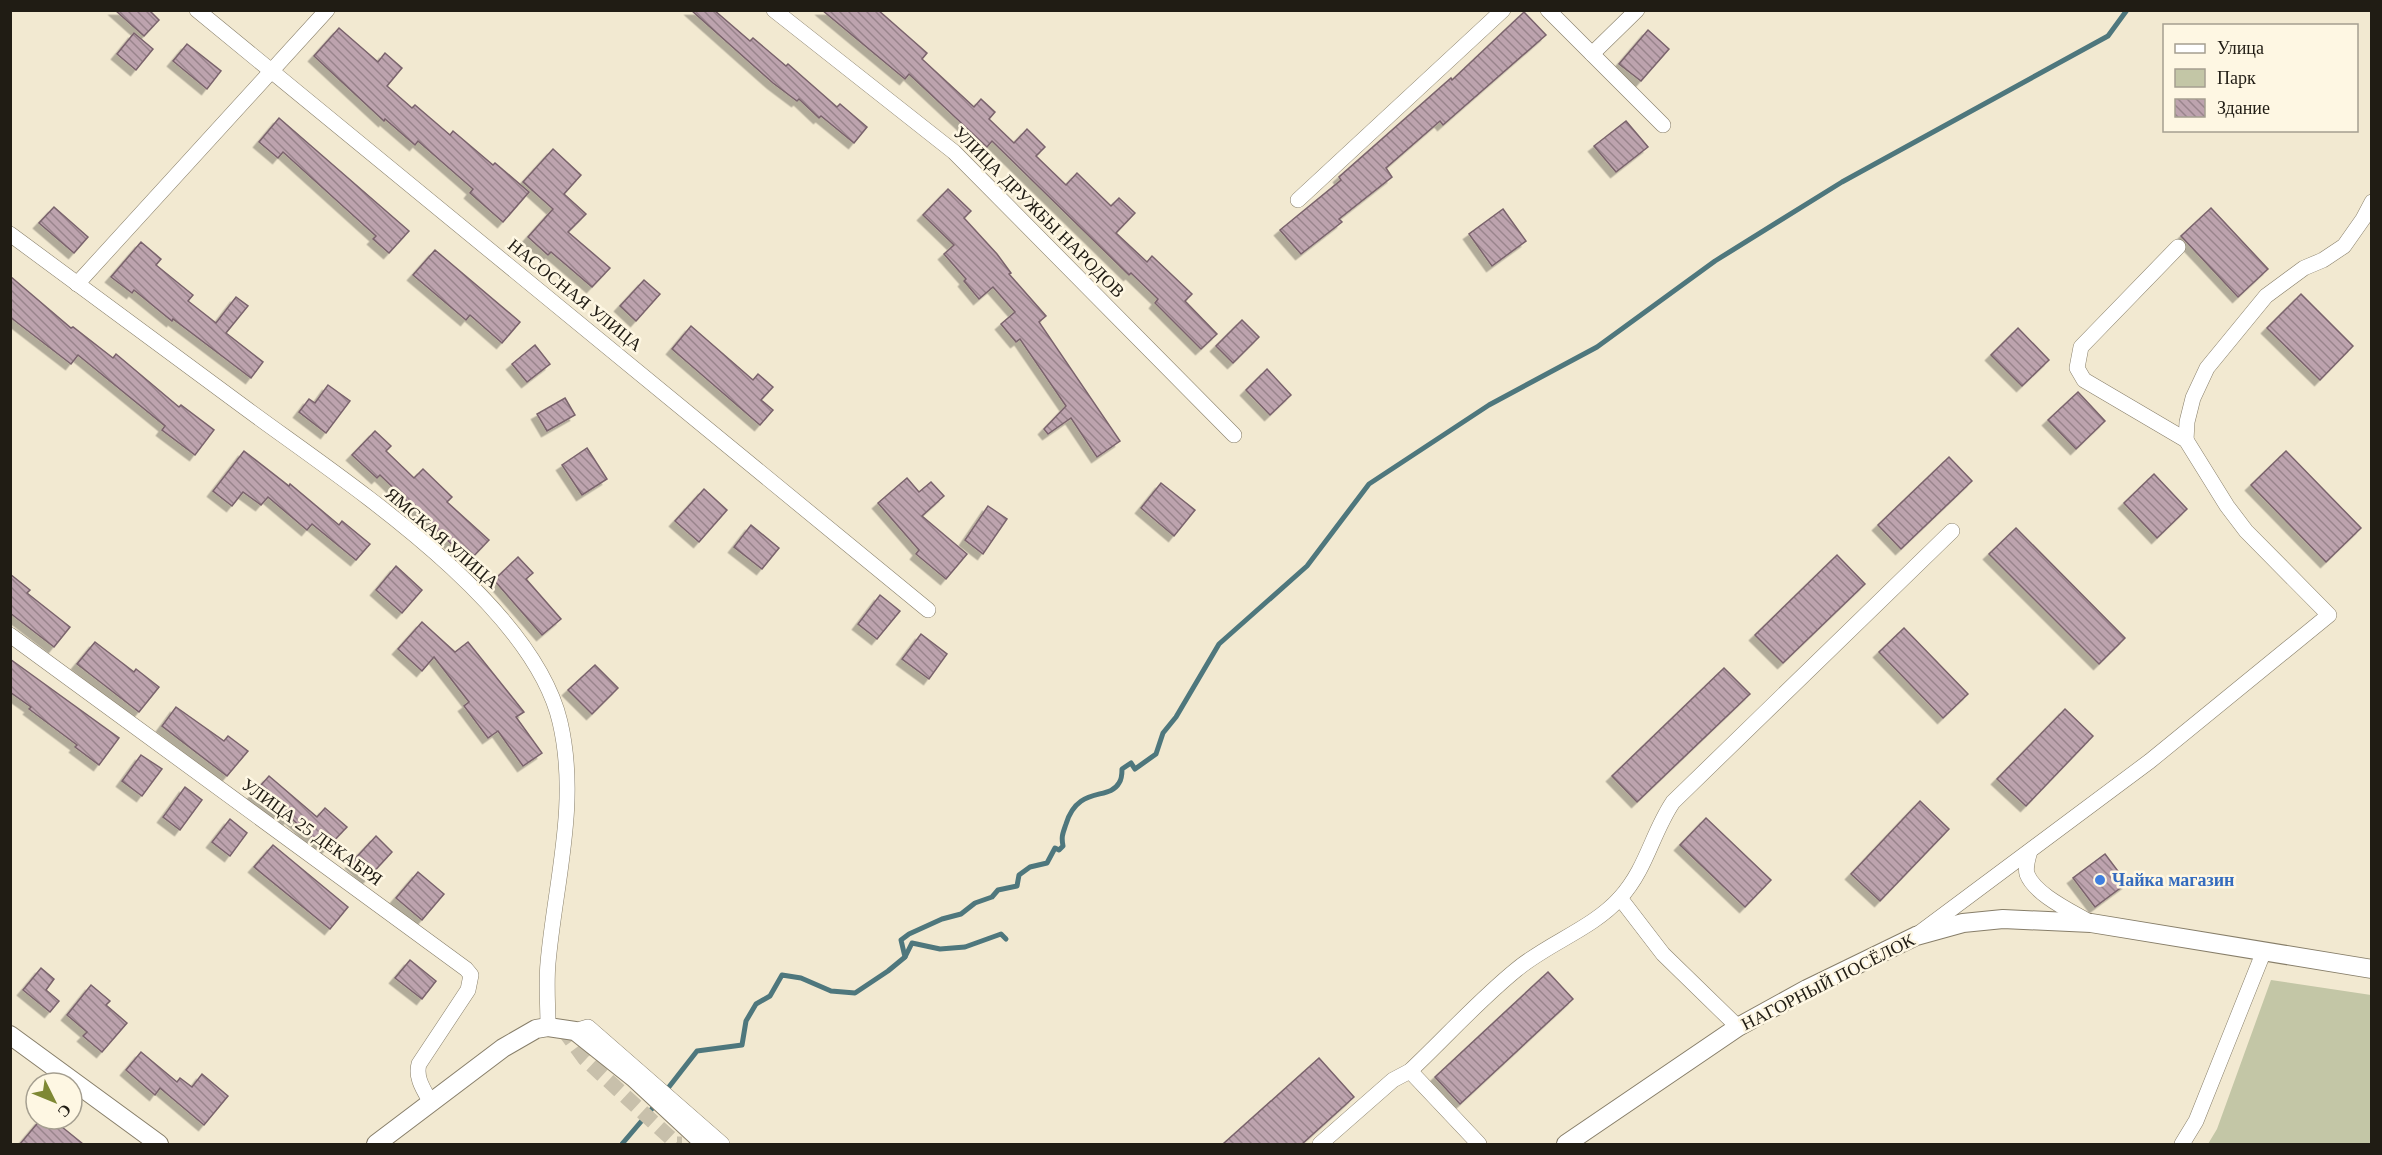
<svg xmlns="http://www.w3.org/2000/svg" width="2382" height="1155" font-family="'Times New Roman',serif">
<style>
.green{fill:#c3c6a6}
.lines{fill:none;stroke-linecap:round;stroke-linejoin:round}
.stream{stroke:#4e777d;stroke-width:5}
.building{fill:url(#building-back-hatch);stroke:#7a636c;stroke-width:1.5;filter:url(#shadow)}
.minor-tunnel{stroke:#c8c0ab;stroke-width:15;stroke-dasharray:15 8;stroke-linecap:butt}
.minor-casing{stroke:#877e69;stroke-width:16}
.tertiary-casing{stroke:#877e69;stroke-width:20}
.minor{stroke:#fff;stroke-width:15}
.tertiary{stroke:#fff;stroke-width:18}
.shop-dot{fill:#3f7fe0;stroke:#fef7e3;stroke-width:2}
.labels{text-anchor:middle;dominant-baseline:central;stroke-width:5;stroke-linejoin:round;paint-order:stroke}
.street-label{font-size:18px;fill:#201c14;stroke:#fef7e3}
.shop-label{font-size:18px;font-weight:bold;fill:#366cbe;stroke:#fef7e3;text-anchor:start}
</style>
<defs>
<pattern id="building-back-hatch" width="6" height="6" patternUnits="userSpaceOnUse" patternTransform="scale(1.5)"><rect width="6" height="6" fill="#bda3ae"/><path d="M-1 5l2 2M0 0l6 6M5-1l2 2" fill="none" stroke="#99848c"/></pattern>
<filter id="shadow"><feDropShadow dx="-5.5" dy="5.5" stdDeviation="0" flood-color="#0004"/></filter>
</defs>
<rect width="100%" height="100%" fill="#f2e9d1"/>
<polygon class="green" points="2271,980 2371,995 2371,1144 2208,1144 2217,1129"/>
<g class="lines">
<g class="stream">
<polyline points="905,957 912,943 940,949 965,947 1001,934 1006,939"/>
<path d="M665 1092 697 1051 742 1045 746 1021 756 1004 770 996 782 975 801 978 831 991 855 993 888 971 905 957 901 940 909 934 942 919 961 914 975 903 992 897 998 890 1017 886 1019 875 1030 867 1047 863 1055 848 1059 850 1063 846C1061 836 1063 833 1066 824 1078 785 1109 801 1119 783 1122 779 1122 773 1122 769L1131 763 1135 769 1156 754 1163 733 1176 717 1219 644 1307 566 1369 484 1489 405 1597 347 1715 261 1842 182 2108 36 2127 10"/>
<polyline points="622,1144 656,1104"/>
</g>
</g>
<g class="building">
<polygon points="115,10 149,10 159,20 144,36"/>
<polygon points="691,10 714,10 750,41 753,38 786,66 788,64 837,107 840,104 867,127 854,143 821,116 819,118 799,99 797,101 773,83"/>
<polygon points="822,10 878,10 927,53 922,59 974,107 981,99 995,112 989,119 1014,143 1027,129 1045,147 1036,156 1066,185 1077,173 1111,206 1119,198 1135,213 1116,233 1147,262 1152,256 1192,294 1185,301 1217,334 1201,349 1155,303 1158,299 1131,273 1129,275 992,141 987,147 909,74 905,79"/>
<polygon points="1524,12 1546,35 1443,125 1440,121 1386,168 1392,177 1339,219 1342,222 1301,254 1280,230 1341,180 1339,177 1451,78 1452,80"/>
<polygon points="339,28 378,62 385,53 402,68 387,86 412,108 415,105 450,135 453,131 493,165 495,163 529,192 503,222 470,193 473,189 418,141 415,145 385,119 384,121 314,56"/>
<polygon points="1648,30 1669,49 1641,81 1619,64"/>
<polygon points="134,33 153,49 136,70 117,54"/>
<polygon points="187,44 221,71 207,89 173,61"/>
<polygon points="279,118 409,231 389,253 373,239 376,236 283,152 278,158 259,142"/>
<polygon points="1626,121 1648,147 1616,172 1594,146"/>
<polygon points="553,149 581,175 564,194 586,214 568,232 610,268 592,287 551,252 548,255 528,237 553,209 523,182"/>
<polygon points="948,189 971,211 964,218 997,254 1011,273 1009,274 1046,316 1039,322 1120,441 1097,457 1071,418 1048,434 1044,429 1066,406 1020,339 1016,342 1001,324 1015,312 993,287 979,299 964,281 966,279 944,254 954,245 923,215"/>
<polygon points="54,207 88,237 74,253 39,223"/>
<polygon points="2211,208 2268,269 2238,297 2181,236"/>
<polygon points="1503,209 1526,241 1492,266 1469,234"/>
<polygon points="141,242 161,259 156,265 193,295 188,301 216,323 236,297 248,306 226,333 263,362 251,378 173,319 172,321 134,290 132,293 111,277"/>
<polygon points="435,250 520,322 502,343 470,315 466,320 413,275"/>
<polygon points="10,276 71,328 73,327 113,358 116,354 179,407 181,405 214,430 195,455 162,430 165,426 78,355 71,364 10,317"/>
<polygon points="644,280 660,294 636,321 620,306"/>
<polygon points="2301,294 2353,346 2320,380 2267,328"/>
<polygon points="1242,320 1259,337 1233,363 1216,346"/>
<polygon points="691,326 753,380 758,374 773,387 761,400 773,410 760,425 672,349"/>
<polygon points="2018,328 2049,360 2022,386 1991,355"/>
<polygon points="535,345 550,364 527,382 512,364"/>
<polygon points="1267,369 1291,395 1270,415 1246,390"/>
<polygon points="328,385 350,401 326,433 299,412 309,399 315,403"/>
<polygon points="2078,392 2105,421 2076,449 2048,420"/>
<polygon points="565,398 575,415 547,431 537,414"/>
<polygon points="375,431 391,446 386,451 414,478 423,469 452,497 447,502 489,540 469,561 380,475 377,478 352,455"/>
<polygon points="587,448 607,479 582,495 562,465"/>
<polygon points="244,451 289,486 290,484 339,525 342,521 370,544 356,560 312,524 307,530 268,497 261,505 243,492 232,506 213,491"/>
<polygon points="2286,451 2361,528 2326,562 2251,485"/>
<polygon points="1949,457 1972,481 1901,549 1878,525"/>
<polygon points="2154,474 2187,509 2157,538 2124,503"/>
<polygon points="907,478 919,492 931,482 944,496 922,516 967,554 946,579 916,554 919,550 878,503"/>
<polygon points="1161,483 1195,510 1174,536 1141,508"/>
<polygon points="704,489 727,510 699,542 675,521"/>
<polygon points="988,506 1007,519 983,554 965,540"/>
<polygon points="751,525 779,548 762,569 734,547"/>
<polygon points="2016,528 2125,638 2099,664 1989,554"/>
<polygon points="1837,555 1865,584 1783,663 1755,635"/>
<polygon points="518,557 533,573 526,579 561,619 542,635 494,580"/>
<polygon points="396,566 422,590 402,613 376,590"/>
<polygon points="10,574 30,590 27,593 70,627 54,647 10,613"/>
<polygon points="880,595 900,611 877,639 858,624"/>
<polygon points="422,622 455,652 468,642 524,712 516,717 542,753 523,766 498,731 488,738 464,706 469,702 434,657 422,671 398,649"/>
<polygon points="1904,628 1968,694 1943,718 1879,652"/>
<polygon points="921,634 947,654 929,679 902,659"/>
<polygon points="95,642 134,672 136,669 159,687 139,712 77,664"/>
<polygon points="10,659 119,738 99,765 75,747 77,745 29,709 31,707 10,692"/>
<polygon points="595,665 618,688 592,714 568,690"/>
<polygon points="1724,668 1750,694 1637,802 1612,776"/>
<polygon points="176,707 224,741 228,736 248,751 227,776 162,726"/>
<polygon points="2065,709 2093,736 2026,806 1997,779"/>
<polygon points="141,755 162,769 142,796 122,781"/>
<polygon points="269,776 317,817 325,808 347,827 325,850 290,817 286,822 253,794"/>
<polygon points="185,787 202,800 180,830 163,817"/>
<polygon points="1920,801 1949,829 1880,901 1851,874"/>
<polygon points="1706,818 1771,880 1745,907 1680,845"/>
<polygon points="230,819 247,833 230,856 212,842"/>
<polygon points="376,836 392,852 368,878 351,863"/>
<polygon points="273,845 348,907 330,929 254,867"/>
<polygon points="2105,854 2127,883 2095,907 2073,878"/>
<polygon points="418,872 444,894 422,920 396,898"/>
<polygon points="410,960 436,981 422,999 395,978"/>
<polygon points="41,968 54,979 46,990 59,1001 50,1012 23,990"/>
<polygon points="1548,972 1573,999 1460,1104 1435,1077"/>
<polygon points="91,985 110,1001 106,1005 127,1023 102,1052 83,1036 87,1032 67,1015"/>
<polygon points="141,1052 177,1082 180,1078 192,1087 202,1074 228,1096 204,1125 160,1088 155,1095 126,1070"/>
<polygon points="1319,1058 1354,1097 1302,1144 1223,1144"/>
<polygon points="41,1119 69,1119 62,1127 83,1144 20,1144"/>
</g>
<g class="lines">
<polyline class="minor-tunnel" points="563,1029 585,1059 677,1144 682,1144"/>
<g class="minor-casing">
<g id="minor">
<polyline points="197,10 928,610"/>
<polyline points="774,10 954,152 1234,435"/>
<polyline points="1548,10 1663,125"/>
<polyline points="1592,54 1637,10"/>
<polyline points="1298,200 1503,10"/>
<path d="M10 234C88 292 166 350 244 407 341 479 532 601 560 722 579 803 555 883 548 963 546 984 548 1006 548 1027"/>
<polyline points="77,284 327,10"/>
<polyline points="2186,440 2187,422 2193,398 2207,368 2266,296 2304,268 2323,260 2344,246 2363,219 2372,202"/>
<path d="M10 635 466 969 471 975 468 990 419 1064C415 1078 424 1090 431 1103"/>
<path d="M2030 851C2028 858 2025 867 2027 874 2035 895 2073 912 2091 923"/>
<polyline points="1620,898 1663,954 1738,1027"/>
<polyline points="1918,934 2150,761 2329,615 2246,531 2227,506 2186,440 2084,380 2077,368 2081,347 2178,247"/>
<polyline points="575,1031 588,1027 722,1144"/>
<path d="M1410 1071C1445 1038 1478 1001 1516 970 1548 943 1592 929 1620 898 1647 868 1652 833 1673 802L1952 531"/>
<polyline points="1320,1144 1393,1080 1410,1071 1479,1144"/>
<polyline points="2182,1144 2196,1121 2264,951"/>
</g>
</g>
<g class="tertiary-casing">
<g id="tertiary">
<polyline points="10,1035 159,1144"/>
<polyline points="376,1144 503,1048 536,1029 548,1027 575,1031 634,1078 705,1144"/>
<polyline points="1566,1144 1738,1027 1807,989 1916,936 1963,923 2003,919 2091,923 2372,969"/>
</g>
</g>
<use href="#minor" class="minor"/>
<use href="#tertiary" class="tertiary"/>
</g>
<circle class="shop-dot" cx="2100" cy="880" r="6"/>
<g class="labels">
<g class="street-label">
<text transform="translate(1039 212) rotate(45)">УЛИЦА ДРУЖБЫ НАРОДОВ</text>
<text transform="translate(575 295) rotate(39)">НАСОСНАЯ УЛИЦА</text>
<text transform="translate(442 538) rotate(41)">ЯМСКАЯ УЛИЦА</text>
<text transform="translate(312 832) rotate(36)">УЛИЦА 25 ДЕКАБРЯ</text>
<text transform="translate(1828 982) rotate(-27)">НАГОРНЫЙ ПОСЁЛОК</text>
</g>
<g class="shop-label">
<text x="2112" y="880">Чайка магазин</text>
</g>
</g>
<rect width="2382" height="1155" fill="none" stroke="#201c14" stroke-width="24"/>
<rect x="2163" y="24" width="195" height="108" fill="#fef7e3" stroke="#a59f90" stroke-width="1.5"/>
<rect x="2175" y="44" width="30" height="9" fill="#ffffff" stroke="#a59f90" stroke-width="1.5"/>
<text x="2217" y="54" font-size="18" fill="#201c14">Улица</text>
<rect x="2175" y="69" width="30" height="18" fill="#c3c6a6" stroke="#a59f90" stroke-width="1.5"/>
<text x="2217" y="84" font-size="18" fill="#201c14">Парк</text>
<rect x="2175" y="99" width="30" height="18" fill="url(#building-back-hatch)" stroke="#a59f90" stroke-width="1.5"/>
<text x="2217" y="114" font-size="18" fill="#201c14">Здание</text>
<g transform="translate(54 1101) rotate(133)"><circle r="28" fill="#fef7e3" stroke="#a59f90" stroke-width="1.5"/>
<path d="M0-4.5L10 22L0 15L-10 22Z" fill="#7e8834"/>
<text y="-9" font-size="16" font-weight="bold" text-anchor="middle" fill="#201c14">С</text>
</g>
</svg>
